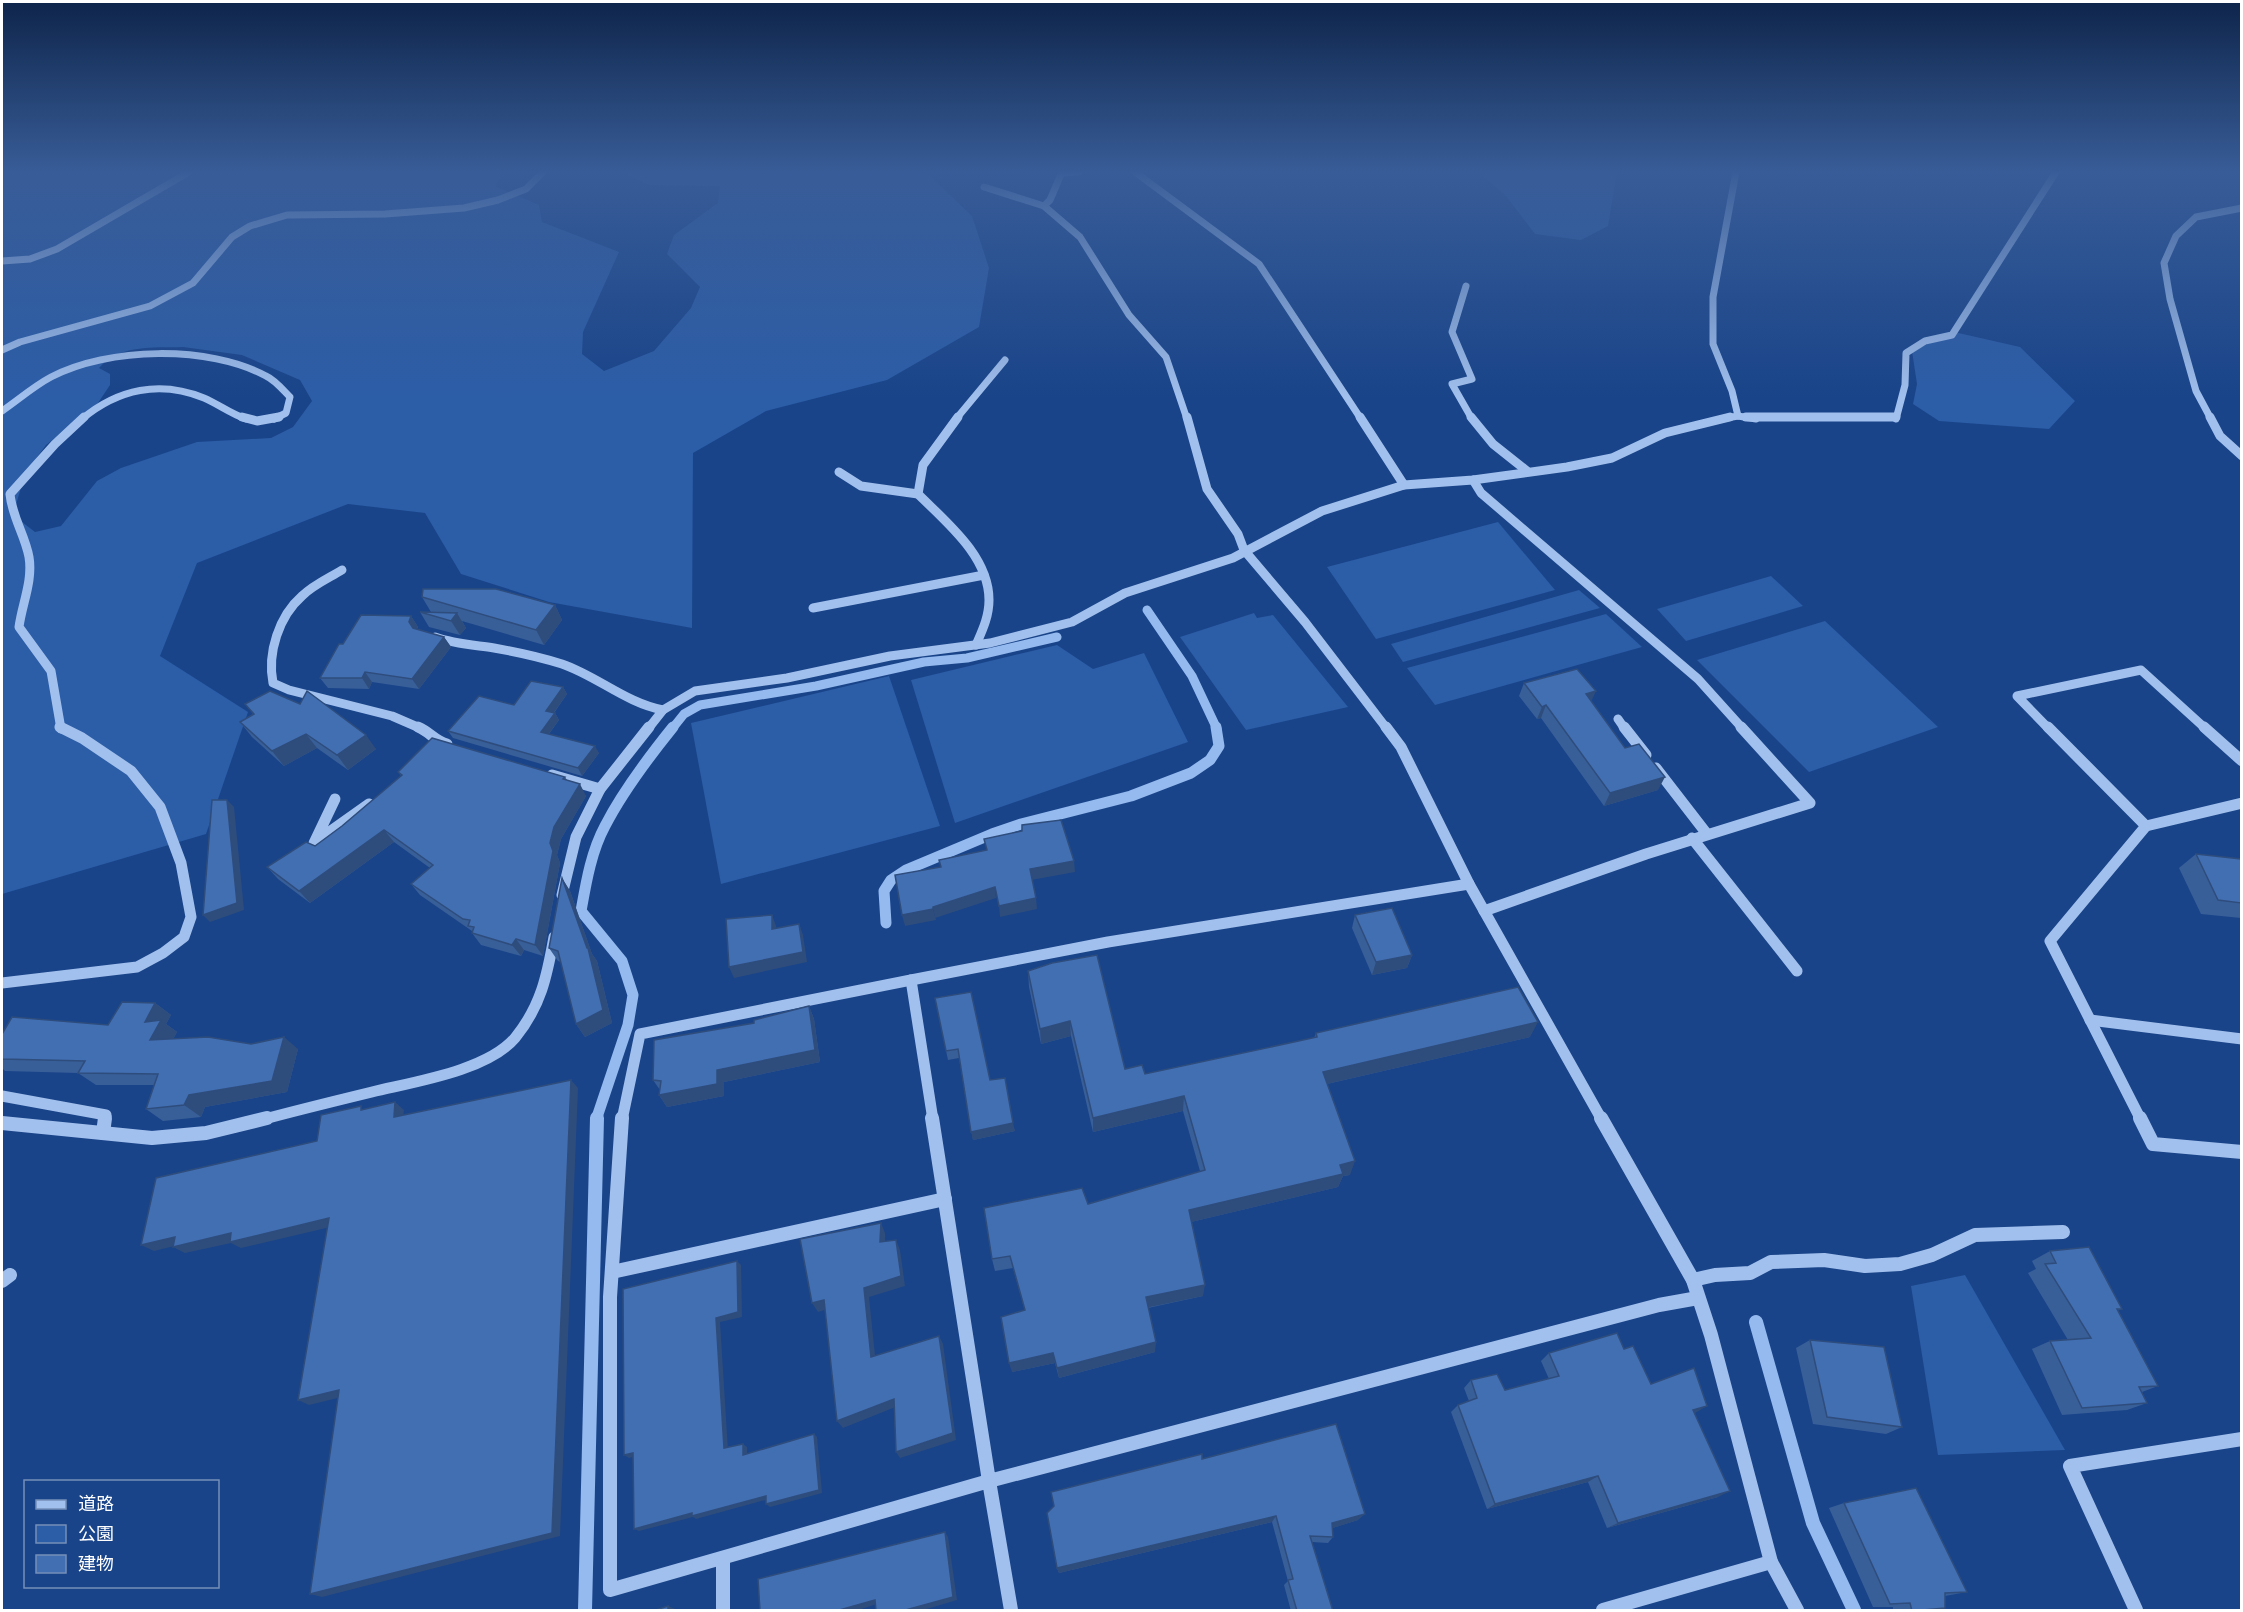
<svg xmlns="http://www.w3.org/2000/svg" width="2243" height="1612" font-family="'Noto Sans','Noto Sans JP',sans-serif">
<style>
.green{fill:#2c5da7;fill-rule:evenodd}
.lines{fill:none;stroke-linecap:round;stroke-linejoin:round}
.stream-far2{stroke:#94baef;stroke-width:9}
.stream-far1{stroke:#94baef;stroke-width:11}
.stream{stroke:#94baef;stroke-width:14}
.minor-far3{stroke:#a2c0ed;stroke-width:7}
.minor-far2{stroke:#a2c0ed;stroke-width:9}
.minor-far1{stroke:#a2c0ed;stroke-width:11}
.minor{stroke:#a2c0ed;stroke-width:14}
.wall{fill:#395f99}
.shaded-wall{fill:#2e4d7d}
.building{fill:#426eb2;stroke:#2e4d7d;stroke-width:1.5}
</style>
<rect width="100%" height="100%" fill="#194489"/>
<g class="green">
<path d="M2 172H503L495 186 539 205 542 222 619 252 583 332 582 354 604 371 654 351 691 308 700 287 667 254 674 235 718 203 720 186 649 185 621 172H926L972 216 989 268 979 327 887 380 766 411 693 453 692 628 549 602 461 574 425 513 348 504 197 563 160 656 248 712 206 834 2 894ZM183 347 242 355 300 380 312 401 293 427 271 438 197 442 121 468 97 481 61 526 35 532 13 515 25 474 46 445 96 406 110 385V374L99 368C121 344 152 348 183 347Z"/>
<polygon points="1479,172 1617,172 1608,226 1581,240 1535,234 1506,196"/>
<polygon points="1954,332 2020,347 2075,401 2049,429 1939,421 1913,404 1917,384 1912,351"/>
<polygon points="1498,522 1555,590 1376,639 1327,567"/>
<polygon points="1771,576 1803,606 1686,641 1657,609"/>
<polygon points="1579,590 1600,608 1403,662 1391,644"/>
<polygon points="1254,613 1257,618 1273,615 1348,707 1246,730 1180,637"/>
<polygon points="1606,614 1642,647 1435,705 1407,668"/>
<polygon points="1825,621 1938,727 1809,772 1697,660"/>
<polygon points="1057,645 1093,669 1144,653 1188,742 955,823 911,680"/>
<polygon points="889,676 940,826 721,884 691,723"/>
<polygon points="1965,1275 2065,1450 1938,1455 1911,1286"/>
</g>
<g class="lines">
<g class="stream-far2">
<polyline points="1147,610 1192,676 1217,729"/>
<polyline points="672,729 684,714 700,705 816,686 924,662 967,658 1057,637"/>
</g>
<g class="stream-far1">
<polyline points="886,923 884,891 891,880 906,870 992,834 1021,824 1131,796 1191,773 1210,760 1219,746 1216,727"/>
<path d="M596 1120 628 1025 633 995 622 961 581 911C586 883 591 852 605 826 623 791 648 758 673 727"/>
</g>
<g class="stream">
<polyline points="1756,1322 1813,1523 1854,1610"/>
<polyline points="585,1610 597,1118"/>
</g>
<g class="minor-far3">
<polyline points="1062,172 1050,200 1044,206 1080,237 1129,315 1166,357 1187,419"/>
<polyline points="1135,172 1259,264 1361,419"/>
<polyline points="1736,172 1713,297 1713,344 1732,391 1738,416"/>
<polyline points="1062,173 1079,172"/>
<polyline points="984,187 1044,206"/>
<polyline points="2,261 30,259 57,249 189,172"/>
<polyline points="1466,286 1452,332 1472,379 1452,384 1472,419"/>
<polyline points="2,350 20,342 150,306 193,283 232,237 250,226 287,215 385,214 464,208 498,200 526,189 543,172"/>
<path d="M2 411C18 400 34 386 51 377 108 347 209 345 266 376 275 380 283 390 290 397L286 413 274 419"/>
<path d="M82 419C118 389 160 380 204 398 218 404 231 414 246 419"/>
<polyline points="956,419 1005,360"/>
<polyline points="1721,419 1738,416 1756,419"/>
<polyline points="1896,419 1905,385 1906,353 1925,341 1952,335 2056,172"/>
<polyline points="2211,419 2196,391 2170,299 2164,263 2176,236 2196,217 2242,208"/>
</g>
<g class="minor-far2">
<polyline points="242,417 257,421 279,417"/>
<path d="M958 417 923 465 918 494C946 522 989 556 989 600 989 617 982 631 976 645"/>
<polyline points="1187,417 1207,489 1238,534 1244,550 1305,622 1387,729"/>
<polyline points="1360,417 1404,485"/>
<polyline points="1471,417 1493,444 1527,471"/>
<polyline points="1746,417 1896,417"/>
<polyline points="2210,417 2220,436 2242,456"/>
<polyline points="839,472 861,486 918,494"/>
<polyline points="1473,480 1481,493 1698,679 1743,729"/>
<path d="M342 570C329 578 313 585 302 596 279 616 267 653 273 683L289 690 392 716 422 729"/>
<polyline points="813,608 984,575"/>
<path d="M435 637C454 644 474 645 494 648 517 652 540 657 562 664 597 676 626 703 663 710"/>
<polyline points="1618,719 1625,729"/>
<path d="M61 729 51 671 19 627C22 604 33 581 29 557 25 535 12 517 10 494L55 444 84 417"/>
<polyline points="648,729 663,710 695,691 787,678 890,656 990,643 1072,622 1125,593 1233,558 1322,511 1404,485 1473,480 1567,467 1612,458 1665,433 1730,417"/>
<polyline points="2049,729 2017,696 2141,670 2206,729"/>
</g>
<g class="minor-far1">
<path d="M418 727C430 732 435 741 447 744"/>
<polyline points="1386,727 1401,747 1469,884 1602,1120"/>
<polyline points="1624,727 1646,755"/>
<polyline points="2048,727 2146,826 2050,941 2141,1120"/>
<polyline points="2204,727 2242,761"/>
<polyline points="1656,768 1707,834"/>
<polyline points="552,775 600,789"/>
<polyline points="335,799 314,843 369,804"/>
<polyline points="2146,826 2242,803"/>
<polyline points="1692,838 1797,971"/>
<polyline points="562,895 576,837 600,789 649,727"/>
<polyline points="1484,911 1646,854 1810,803 1741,727"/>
<polyline points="2,983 137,967 163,953 184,937 191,917 181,863 160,807 131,771 82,738 60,727"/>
<polyline points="2090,1020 2242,1039"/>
<polyline points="2,1096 106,1115 105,1120"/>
<path d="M261 1120C298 1110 335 1101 372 1092 413 1082 487 1071 515 1038 541 1006 547 976 554 937"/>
<polyline points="622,1120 640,1034 911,980"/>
<polyline points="933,1120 911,980 1108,942 1469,884"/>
</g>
<g class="minor">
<polyline points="622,1118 610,1297 610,1590 989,1481 1011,1610"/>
<polyline points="932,1118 989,1481 1659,1305 1698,1298"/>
<polyline points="1601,1118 1693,1280 1711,1335 1771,1562 1797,1610"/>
<polyline points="2140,1118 2153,1144 2242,1152"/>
<polyline points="2,1123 152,1138 206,1133 267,1118"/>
<polyline points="103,1133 105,1118"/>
<polyline points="612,1272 945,1199"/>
<polyline points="1693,1280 1715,1275 1750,1273 1771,1262 1824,1260 1865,1266 1900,1264 1932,1255 1975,1235 2063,1232"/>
<polyline points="2,1281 10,1275"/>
<polyline points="723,1558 723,1610"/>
<polyline points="1603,1610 1771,1562"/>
<polyline points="2136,1610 2070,1466 2242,1439"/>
</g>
</g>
<g class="wall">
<polygon points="422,597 555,605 562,620 544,645 462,621 466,628 460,635 429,627 420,612 433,612 431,612"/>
<polygon points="411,616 418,627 417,629 444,637 451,647 419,689 372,682 369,689 328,688 320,678 343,644"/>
<polygon points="1524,683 1591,702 1625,748 1658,790 1604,806 1541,718 1537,719 1519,696"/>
<polygon points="563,687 567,694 554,713 555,713 559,720 549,734 599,753 582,776 453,738 448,731"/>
<polygon points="245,704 376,749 348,770 317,748 284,766 252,737 240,722 253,714"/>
<polygon points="398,772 565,777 567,780 586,796 561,839 557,855 560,863 543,956 524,950 521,956 481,945 472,933 472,931 420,895 411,884 430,868 394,842 310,903 278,879 267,867 315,846 342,826 401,776"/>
<polygon points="2196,854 2241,859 2241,918 2201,914 2179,868"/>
<polygon points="562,878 570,891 592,954 597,961 612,1023 585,1037 576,1024 561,962 558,961 549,948"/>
<polygon points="1355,915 1412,955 1407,968 1372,975 1352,928"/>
<polygon points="1028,971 1125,1069 1145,1074 1314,1038 1316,1033 1530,1037 1327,1084 1350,1175 1343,1176 1338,1187 1191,1222 1203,1296 1148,1308 1155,1352 1059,1378 1055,1363 1012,1372 1025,1311 1013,1268 995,1271 992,1259 1200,1171 1183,1111 1093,1132 1071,1036 1041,1044 1029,987"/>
<polygon points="935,998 990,1080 1015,1131 973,1140 959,1058 948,1060"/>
<polygon points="155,1003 171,1015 166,1024 177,1032 173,1039 251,1044 298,1049 287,1092 205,1107 201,1117 163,1121 146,1109 154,1085 96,1085 78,1073 5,1071 2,1068 2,1034 108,1025"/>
<polygon points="809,1006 814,1019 820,1062 724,1082 724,1096 667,1107 659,1095 660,1090 653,1080 754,1023"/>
<polygon points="2050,1251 2122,1309 2118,1310 2158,1386 2142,1392 2147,1403 2127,1410 2062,1415 2032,1349 2050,1341 2068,1340 2028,1273 2036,1269 2032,1261"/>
<polygon points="1810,1340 1902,1427 1886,1434 1813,1424 1796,1348"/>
<polygon points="1624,1349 1651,1384 1694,1414 1718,1497 1607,1528 1588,1482 1487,1509 1451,1412 1458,1405 1469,1401 1464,1388 1471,1380 1505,1390 1549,1379 1541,1361 1549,1353"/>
<polygon points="1202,1459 1358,1520 1332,1528 1333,1537 1328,1543 1312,1542 1333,1611 1291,1611 1284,1585 1288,1581 1272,1522 1059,1573 1057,1568 1054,1506"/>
<polygon points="1844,1503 1967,1592 1945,1596 1945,1608 1933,1611 1893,1611 1893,1607 1873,1607 1829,1508"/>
</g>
<g class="shaded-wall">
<polygon points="555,605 562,620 544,645 536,630"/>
<polygon points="457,613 466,628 460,635 451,621"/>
<polygon points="411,616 418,627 415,633 409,622"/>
<polygon points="444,637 451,647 419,689 412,679"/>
<polygon points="365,672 372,682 369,689 362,678"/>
<polygon points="563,687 567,694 550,718 546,711"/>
<polygon points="1596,691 1590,704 1586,694"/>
<polygon points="1546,705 1541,718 1537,719 1542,707"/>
<polygon points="555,713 559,720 545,739 541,732"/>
<polygon points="306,734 317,748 284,766 272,751"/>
<polygon points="366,735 376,749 348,770 337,755"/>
<polygon points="595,746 599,753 582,776 578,768"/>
<polygon points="1665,777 1658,790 1604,806 1610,793"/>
<polygon points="580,784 586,796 561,839 557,855 560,863 543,956 535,945 550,843 554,827"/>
<polygon points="227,800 234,807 244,910 210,922 203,915"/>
<polygon points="384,830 394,842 310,903 299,891"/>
<polygon points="1074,861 1075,872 1031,880 1030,869"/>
<polygon points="562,878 570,891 592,954 597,961 612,1023 585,1037 576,1024 587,948"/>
<polygon points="995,887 996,898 935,918 933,907"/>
<polygon points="1036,898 1037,909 1000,917 999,906"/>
<polygon points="933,909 936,920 905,926 902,915"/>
<polygon points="772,915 776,926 776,940 772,929"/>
<polygon points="799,924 803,935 807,962 734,978 729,967"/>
<polygon points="516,939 524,950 521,956 512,945"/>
<polygon points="1412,955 1407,968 1372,975 1376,962"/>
<polygon points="155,1003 171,1015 166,1024 177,1032 166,1053 150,1040 145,1022"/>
<polygon points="809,1006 814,1019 820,1062 724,1082 724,1096 667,1107 659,1095 717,1070"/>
<polygon points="1070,1021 1071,1036 1041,1044 1040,1029"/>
<polygon points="1538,1022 1530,1037 1318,1086 1323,1072"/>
<polygon points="284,1037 298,1049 287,1092 205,1107 201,1117 184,1105 189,1095"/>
<polygon points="571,1080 578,1088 560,1536 322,1597 310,1594"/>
<polygon points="1184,1096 1183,1111 1093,1132 1093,1118"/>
<polygon points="395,1102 404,1110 402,1125 394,1117"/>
<polygon points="1013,1123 1015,1131 973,1140 971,1132"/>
<polygon points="1355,1161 1350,1175 1343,1176 1338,1187 1187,1223 1189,1210 1340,1165"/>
<polygon points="329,1218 339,1225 241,1248 231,1243 185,1253 173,1247 231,1233"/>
<polygon points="881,1223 885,1233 885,1252 880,1242"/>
<polygon points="175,1237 187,1243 154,1251 141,1245"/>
<polygon points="896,1240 900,1250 905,1286 869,1297 876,1365 871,1357 864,1288"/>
<polygon points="737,1261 741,1265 742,1317 720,1322 728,1451 724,1448 716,1318"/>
<polygon points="1205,1285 1203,1296 1145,1308 1146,1297"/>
<polygon points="824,1300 830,1308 818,1312 812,1303"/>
<polygon points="939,1336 943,1344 956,1440 900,1458 896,1452"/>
<polygon points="1156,1342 1155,1352 1059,1378 1057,1368"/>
<polygon points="1053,1353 1055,1363 1012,1372 1009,1363"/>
<polygon points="339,1390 350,1395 309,1405 298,1400"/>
<polygon points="894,1399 898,1406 843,1428 837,1421"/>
<polygon points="1707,1406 1695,1413 1681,1417 1693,1410"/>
<polygon points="814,1434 817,1437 822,1493 770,1507 766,1504"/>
<polygon points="743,1444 747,1447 747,1458 743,1455"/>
<polygon points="633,1453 638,1456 629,1458 624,1455"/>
<polygon points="1598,1476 1588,1482 1487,1509 1495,1504"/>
<polygon points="1730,1491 1718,1497 1607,1528 1618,1523"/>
<polygon points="766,1496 769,1499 696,1519 693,1517 639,1531 634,1529 692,1513"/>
<polygon points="1365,1514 1358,1520 1327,1530 1332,1523"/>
<polygon points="1276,1516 1272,1522 1059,1573 1057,1568"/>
<polygon points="945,1532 948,1537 957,1600 920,1611 902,1611"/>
<polygon points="875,1600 880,1603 855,1611 836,1611"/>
<polygon points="668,1606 678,1610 678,1611 668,1611"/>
</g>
<g class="building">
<polygon points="423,589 496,589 555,605 536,630 422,597"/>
<polygon points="420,612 457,613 451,621"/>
<polygon points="361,615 411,616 409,622 413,628 444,637 412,679 365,672 362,678 320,678 339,644 343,644"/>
<polygon points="1577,669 1596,691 1586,694 1625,748 1639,744 1665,777 1610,793 1546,705 1542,707 1524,683"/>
<polygon points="531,681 563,687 546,711 555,713 541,732 595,746 578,768 448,731 479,696 514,705"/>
<polygon points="270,691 300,704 307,691 366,735 337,755 306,734 272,751 240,722 254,714 245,704"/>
<polygon points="432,738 565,777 563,779 580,784 554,827 550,843 553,851 535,945 516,939 512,945 472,933 474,927 468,926 470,920 463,919 411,884 433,865 384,830 299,891 267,867 306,842 315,846 342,826 402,775 398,772"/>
<polygon points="212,800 227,800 237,903 203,915"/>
<polygon points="1061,820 1074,861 1030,869 1036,898 999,906 995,887 933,907 933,909 902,915 895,875 941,867 939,860 987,850 984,839 1022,831 1022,825"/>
<polygon points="2196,854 2241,859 2241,903 2218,900"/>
<polygon points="562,878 587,948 588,948 603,1010 576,1024 558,951 549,948"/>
<polygon points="1392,908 1412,955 1376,962 1355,915"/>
<polygon points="772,915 772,929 799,924 803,952 729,967 726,919"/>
<polygon points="1097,955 1125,1069 1142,1065 1145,1074 1317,1037 1316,1033 1518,987 1538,1022 1323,1072 1355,1161 1340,1165 1343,1174 1189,1210 1205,1285 1146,1297 1156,1342 1057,1368 1053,1353 1009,1363 1001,1317 1025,1310 1010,1256 992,1259 984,1208 1082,1188 1088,1204 1205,1170 1184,1096 1093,1118 1070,1021 1040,1029 1028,971 1052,963"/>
<polygon points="971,992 990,1080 1005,1078 1013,1123 971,1132 958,1049 946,1051 935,998"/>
<polygon points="122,1002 155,1003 145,1022 161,1020 150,1040 208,1037 251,1044 284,1037 272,1081 189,1095 184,1105 146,1109 158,1074 78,1073 85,1061 2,1059 2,1034 12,1017 108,1025"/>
<polygon points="809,1006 815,1050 717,1070 717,1084 659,1095 661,1081 653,1080 654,1040 754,1023 754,1020"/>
<polygon points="571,1080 552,1533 310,1594 339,1390 298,1400 329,1218 230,1242 231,1233 173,1247 175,1237 141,1245 156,1178 317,1141 321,1115 361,1106 361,1110 395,1102 394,1117"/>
<polygon points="881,1223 880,1242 896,1240 901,1276 864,1288 871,1357 939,1336 953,1433 896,1452 894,1399 837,1421 824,1300 812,1303 800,1239"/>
<polygon points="2089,1247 2122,1309 2117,1309 2158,1386 2139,1387 2147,1403 2082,1408 2050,1341 2091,1338 2045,1264 2056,1263 2050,1251"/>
<polygon points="737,1261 738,1312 716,1318 724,1448 743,1444 743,1455 814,1434 819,1490 766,1504 766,1496 692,1516 692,1513 634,1529 633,1453 624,1455 623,1289"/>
<polygon points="1617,1333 1624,1349 1633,1346 1651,1384 1694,1368 1707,1406 1693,1410 1730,1491 1618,1523 1598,1476 1495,1504 1458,1405 1477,1398 1471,1380 1497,1374 1505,1390 1559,1376 1549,1353"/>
<polygon points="1810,1340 1884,1347 1902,1427 1827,1417"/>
<polygon points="1336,1424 1365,1514 1332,1523 1333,1537 1310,1536 1333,1611 1297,1611 1288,1580 1293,1579 1276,1516 1057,1568 1047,1513 1054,1506 1051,1492 1202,1454 1202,1459"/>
<polygon points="1916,1488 1967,1592 1945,1593 1945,1608 1912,1611 1910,1603 1890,1604 1844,1503"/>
<polygon points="945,1532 953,1597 902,1611 876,1611 875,1600 836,1611 760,1611 758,1579"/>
<polygon points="668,1606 668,1611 653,1611"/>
</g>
<linearGradient id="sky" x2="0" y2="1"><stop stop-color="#0e254b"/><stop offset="0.43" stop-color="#385c97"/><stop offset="1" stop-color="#385c97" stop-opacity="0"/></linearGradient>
<rect width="2243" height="398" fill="url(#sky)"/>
<rect width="2243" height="1612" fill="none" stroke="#ffffff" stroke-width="6"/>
<rect x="24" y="1480" width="195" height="108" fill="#194489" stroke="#758fb8" stroke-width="1.5"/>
<rect x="36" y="1500" width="30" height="9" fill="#a2c0ed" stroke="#758fb8" stroke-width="1.5"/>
<text x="78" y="1510" font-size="18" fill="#ffffff">道路</text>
<rect x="36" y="1525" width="30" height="18" fill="#2c5da7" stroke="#758fb8" stroke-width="1.5"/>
<text x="78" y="1540" font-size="18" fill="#ffffff">公園</text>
<rect x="36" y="1555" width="30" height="18" fill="#426eb2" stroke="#758fb8" stroke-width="1.5"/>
<text x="78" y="1570" font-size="18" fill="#ffffff">建物</text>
</svg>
